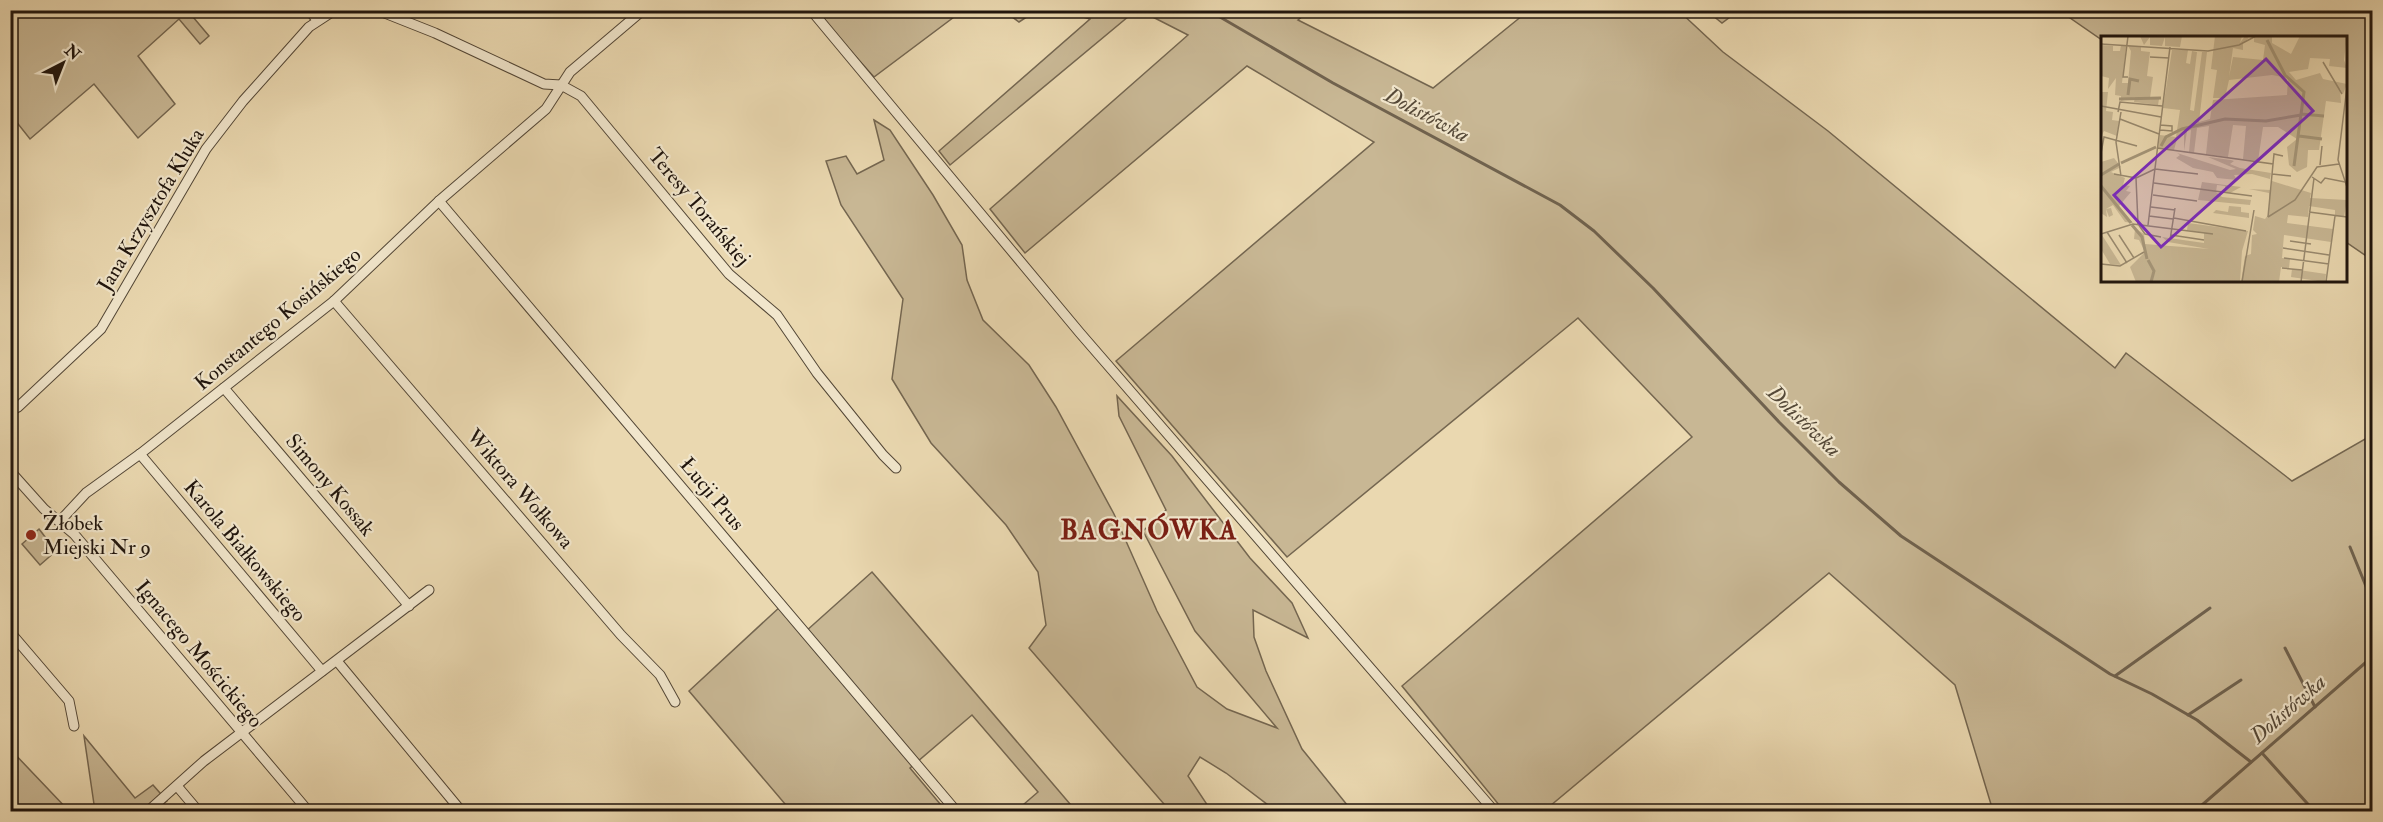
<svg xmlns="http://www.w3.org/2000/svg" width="2383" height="822" font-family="'IM FELL Double Pica',serif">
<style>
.green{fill:#c8b794;stroke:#746650;stroke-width:1.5}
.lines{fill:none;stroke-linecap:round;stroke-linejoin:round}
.stream{stroke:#70624e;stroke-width:3}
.minor-casing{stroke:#524636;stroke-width:11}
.minor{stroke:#f1e6cc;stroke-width:9}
.poi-dot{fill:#8f2418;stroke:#f1e6cc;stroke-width:2}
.labels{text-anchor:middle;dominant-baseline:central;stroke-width:4.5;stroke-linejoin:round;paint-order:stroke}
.street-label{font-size:21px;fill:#20150d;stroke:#f1e6cc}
.poi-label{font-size:21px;fill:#20150d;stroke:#f1e6cc;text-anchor:start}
.water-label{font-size:22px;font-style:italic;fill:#554938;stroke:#f1e6cc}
.district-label{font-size:27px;font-weight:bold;letter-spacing:1.5px;fill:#7a1f14;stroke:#f1e6cc}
.inset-river{fill:none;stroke:#a59679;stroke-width:3}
.inset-road{fill:none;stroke:#998a6f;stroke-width:1.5}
.view{fill:#7b2cbf;fill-opacity:0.15;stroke:#7b2cbf;stroke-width:3}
.inset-edge{fill:none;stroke:#20150d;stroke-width:3}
</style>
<rect width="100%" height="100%" fill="#ead8b0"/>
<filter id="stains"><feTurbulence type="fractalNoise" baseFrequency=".00333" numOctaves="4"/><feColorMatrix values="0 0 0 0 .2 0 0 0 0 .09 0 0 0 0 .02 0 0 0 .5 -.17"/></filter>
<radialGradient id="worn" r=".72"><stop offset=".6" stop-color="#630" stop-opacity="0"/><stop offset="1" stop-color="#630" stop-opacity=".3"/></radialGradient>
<g class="green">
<polygon points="10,11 188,11 209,36 200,44 179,19 138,56 175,104 138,138 94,84 30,139 11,115"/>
<polygon points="815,11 962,11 874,77"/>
<polygon points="1004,11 1036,11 1019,22"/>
<polygon points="1062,11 1135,11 950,165 939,151 1090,19"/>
<polygon points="1141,11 1309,11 1298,20 1433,88 1528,11 1679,11 1723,52 1828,131 2115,368 2126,353 2292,481 2372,435 2372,811 1993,811 1955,685 1829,573 1544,811 1504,811 1402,686 1692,437 1578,318 1287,557 1116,361 1374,142 1247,66 1025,253 990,209 1188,35"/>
<polygon points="1707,11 1738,11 1722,23"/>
<polygon points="2060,11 2372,11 2372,260 2346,242 2346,38 2102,38 2102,40"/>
<polygon points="874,120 890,130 933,195 962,245 967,280 983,320 1029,365 1056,407 1114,514 1157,611 1197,687 1227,709 1277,728 1195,631 1143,531 1166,510 1119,416 1117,396 1172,456 1250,558 1292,603 1308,638 1253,610 1254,637 1266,671 1302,749 1352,811 1276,811 1226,773 1200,757 1188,776 1210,809 1207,811 1170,811 1029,648 1046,625 1038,572 1006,525 931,443 892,379 903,299 841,205 826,161 846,156 857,174 884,160"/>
<polygon points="39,529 56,551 40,565 22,544"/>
<polygon points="872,572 885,587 1076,811 1016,811 1038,792 972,715 910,768 946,811 791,811 689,691 782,605 805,632"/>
<polygon points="84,736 135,798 153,785 167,801 154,811 95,811"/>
<polygon points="10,749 69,811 11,811"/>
</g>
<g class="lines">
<g class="stream">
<polyline points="1208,10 1333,83 1560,205 1594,231 1653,288 1779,422 1839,482 1901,536 2110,674 2152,694 2197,720 2251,762"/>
<polyline points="2350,547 2372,601"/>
<polyline points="2285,648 2315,707"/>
<polyline points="2115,676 2210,608"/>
<polyline points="2188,715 2241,680"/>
<polyline points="2262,753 2315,812"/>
<polyline points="2194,812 2372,657"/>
</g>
<g class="minor-casing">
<g id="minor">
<polyline points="309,10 317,20"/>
<polyline points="377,10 435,33 544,84 561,85 581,96 729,274 777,315 817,373 883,455 896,468"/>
<polyline points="811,10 1080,333 1495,812"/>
<polyline points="439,201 957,812"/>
<polyline points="334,301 621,635 660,675 675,702"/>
<polyline points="224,388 409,606"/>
<polyline points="10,411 18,407 101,329 206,149 243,101 309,27 335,10"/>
<polyline points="140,454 322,671"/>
<polyline points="10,471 44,509 74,534 309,812"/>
<polyline points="60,521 86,493 140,454 334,301 439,201 546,109 570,72 643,10"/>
<polyline points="10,632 69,701 74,726"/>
<polyline points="337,661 462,812"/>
<polyline points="177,786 199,812"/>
<polyline points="147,812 204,761 429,590"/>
</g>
</g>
<use href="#minor" class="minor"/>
</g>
<circle class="poi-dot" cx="31" cy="535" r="6"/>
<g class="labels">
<g class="street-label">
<text transform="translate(699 207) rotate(50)">Teresy Torańskiej</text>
<text transform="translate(151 210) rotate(-59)">Jana Krzysztofa Kluka</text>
<text transform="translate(278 319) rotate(-40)">Konstantego Kosińskiego</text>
<text transform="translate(330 485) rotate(50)">Simony Kossak</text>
<text transform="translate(520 489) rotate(49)">Wiktora Wołkowa</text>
<text transform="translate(712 494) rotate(50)">Łucji Prus</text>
<text transform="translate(245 551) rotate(50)">Karola Białkowskiego</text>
<text transform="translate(199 654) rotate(50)">Ignacego Mościckiego</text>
</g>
<g class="poi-label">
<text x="43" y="523">Żłobek<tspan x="43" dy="24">Miejski Nr 9</tspan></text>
</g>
<g class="water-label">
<text transform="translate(1427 115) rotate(28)">Dolistówka</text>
<text transform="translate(1804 421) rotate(44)">Dolistówka</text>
<text transform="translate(2288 709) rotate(-41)">Dolistówka</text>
</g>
<g class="district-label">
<text x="1149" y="530">BAGNÓWKA</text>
</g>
</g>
<g transform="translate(2101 36)">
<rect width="246" height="246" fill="#ead8b0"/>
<path d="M39 0H81L79 11 64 10V1L61 10 49 9V1L43 9ZM114 0H141L139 7 144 0 148 2 142 7V14L132 12 128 41 132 21 162 24 164 9 153 6V0H171V7L190 18 199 0H246L243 24 246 32 228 30 229 23 209 22 207 33 188 36 195 44 219 37 222 43 246 48 242 58 239 53 240 67 225 65 218 114H207L206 131 196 136 188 129 186 111 196 103 177 91H162L157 125 142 123 145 90 132 89 127 121 105 118 108 90 96 92 93 117 88 116 90 94 86 95 83 115V98L76 103 73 114 57 112 59 99 75 101 79 74 62 72 71 14H87L85 27 89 28 91 15 96 16 89 74 93 75 101 16H106L98 86 109 83 112 64 186 59 187 42 171 39 128 44 124 62H112L116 34 110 33ZM0 9 12 10V15H19L20 9 25 10 21 47H27L30 15 27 10H40V15L49 16 46 40 52 41 49 62 58 63 57 69 33 66 34 61 20 65V60L14 59 15 42 7 53 8 42 0 40ZM0 56H7L5 75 12 76 11 84 18 85 16 100 3 95 0 101ZM76 117 129 134 135 133 107 121 130 124 133 125 129 128 139 132 170 137 169 143 151 138 133 139 136 144 116 142 112 136 92 132 75 122 79 119ZM13 122 20 131 10 136 24 142 22 149 29 150 25 155 30 156 18 170 32 187 24 186 12 169 5 173 10 172 12 179 8 181 5 173 6 181 0 177V126ZM171 145 210 157 209 162 246 164 243 181 234 180V174L208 170 207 181 187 179 186 187 232 193 230 206 183 199 181 222 189 223 188 232 180 231 178 246H140L144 220 150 218 151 199 156 198 152 194 154 180 164 183 168 178V157L148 153 170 154ZM101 146 140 151 129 157 124 156V150L116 149 115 156 121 161 150 164 149 169 97 164ZM128 170 140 171V176L148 177V182L112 177 115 174 127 176ZM87 187 147 195 141 215 139 246H35L29 231 44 216 38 204 33 203 34 193 29 189 43 198 44 208 108 213 67 206 61 201 103 207V197L86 194ZM0 199H1L20 229 9 228 0 213ZM191 233 225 238 224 246 190 241Z" fill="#c8b794"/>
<path class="inset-river" d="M166 4 184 39 203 56 193 130M27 59 29 43 38 45M18 63 60 62M200 78 223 80M198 100 221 103M60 110 65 101 81 93 124 83 165 85 200 79M20 127 55 111M0 139 18 128M0 150 30 187M31 189 41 201 46 223M47 224 53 235 50 246"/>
<path class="inset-road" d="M0 8 107 15 138 9 155 0M49 21 68 22M222 26 241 58M27 41H22L27 0M246 51 237 124 246 151M0 70 60 81M17 76 19 66 61 70M20 76 15 106 20 140M19 83 58 98M59 94 71 95V90L59 89M56 112 172 128 167 181M0 117 3 101 36 110M172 128 173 118 182 120M219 129 221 110M54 133 35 142 37 188 44 198 60 201M54 133 97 138M13 138 35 142M171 138 190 140M211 141 220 147 224 142 244 146M53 147 151 160M52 159 96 165M50 171 74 174M208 176 246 181M48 180 72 183M167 181 194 164 216 131 238 128M73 182 145 195M47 189 69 11M6 196 26 227M0 198 32 188 112 198M18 199 33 222M70 199 103 204M69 204 74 172M189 205 210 208M182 212 228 219M145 222 153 174M183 222 228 228M0 228 19 230 43 216M181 232 201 234M141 246 145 221M200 246 213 142M225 246 234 180"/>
<path class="view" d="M165 23 212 75 60 211 13 159Z"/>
<rect width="246" height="246" class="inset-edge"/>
</g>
<rect width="2383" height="822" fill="none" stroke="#ead8b0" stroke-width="36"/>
<rect x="12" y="12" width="2359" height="798" fill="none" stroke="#20150d" stroke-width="3"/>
<rect x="18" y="18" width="2347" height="786" fill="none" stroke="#20150d" stroke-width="1.5"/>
<g transform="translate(63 63) rotate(42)" stroke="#f1e6cc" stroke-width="4.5" paint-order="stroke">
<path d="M0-4.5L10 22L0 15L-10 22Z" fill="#20150d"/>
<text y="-9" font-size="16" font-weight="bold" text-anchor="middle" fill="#20150d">N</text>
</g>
<rect width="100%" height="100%" filter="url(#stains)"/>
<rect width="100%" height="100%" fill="url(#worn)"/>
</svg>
